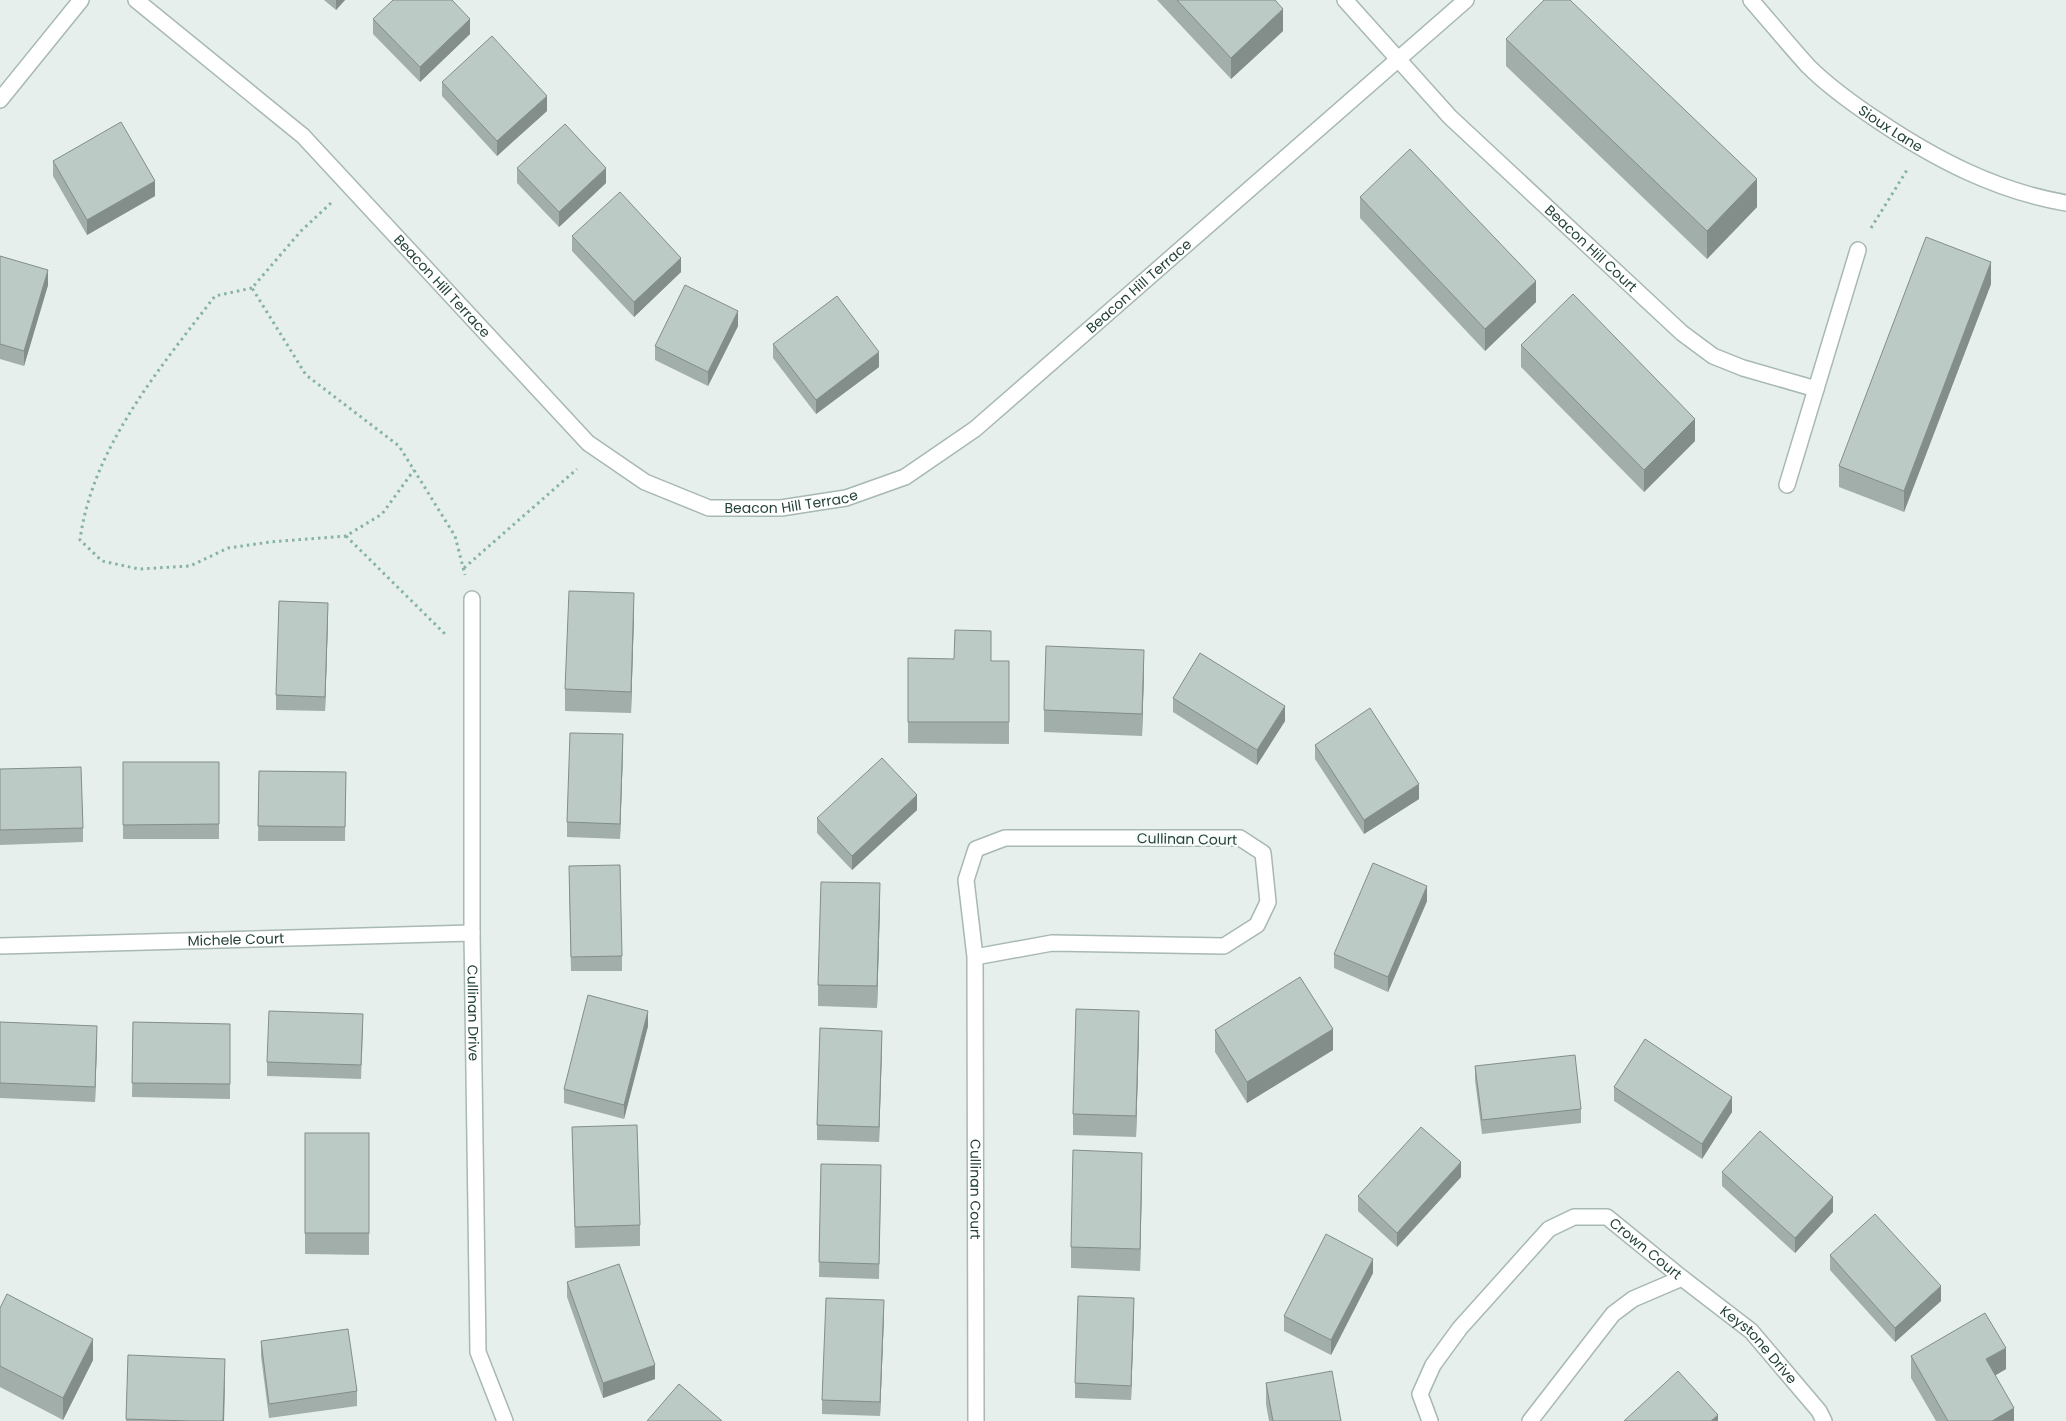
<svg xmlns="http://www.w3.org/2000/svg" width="2066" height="1421" font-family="Poppins,sans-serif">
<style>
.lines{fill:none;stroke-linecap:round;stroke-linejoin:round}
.service-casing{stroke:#a8b8b2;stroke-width:18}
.minor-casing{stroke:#a8b8b2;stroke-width:18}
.path{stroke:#86b3a5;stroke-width:3;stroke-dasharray:2.5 4;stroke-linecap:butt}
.service{stroke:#fff;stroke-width:15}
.minor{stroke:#fff;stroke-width:15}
.wall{fill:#a1aea9}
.shaded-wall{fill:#838d89}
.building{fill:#bbcac4;stroke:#838d89}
.labels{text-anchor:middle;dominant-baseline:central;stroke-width:4.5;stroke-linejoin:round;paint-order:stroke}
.street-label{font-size:14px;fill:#24423a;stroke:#f7fbf9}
</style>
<rect width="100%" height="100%" fill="#e6efeb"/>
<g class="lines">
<g class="service-casing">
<polyline id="service" points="1787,485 1858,250"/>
</g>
<g class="minor-casing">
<g id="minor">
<path id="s1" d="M136 0 303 136 588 443 645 482 709 508H781L846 498 905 477 975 429 1466 0"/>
<path id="s2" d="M1345 0 1450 117 1682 333 1713 356 1743 368 1816 389"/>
<path id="s3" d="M1751 0C1770 22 1789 45 1808 66 1829 87 1853 104 1877 120 1935 159 1996 191 2066 203"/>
<polyline points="0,100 81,0"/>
<path id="s4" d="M472 599V933L478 1352 505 1421"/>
<path id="s5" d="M0 946 472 933"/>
<path id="s6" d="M975 957 1052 943 1224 946 1257 925 1268 902 1263 853 1240 838H1005L976 849 966 880 975 957 976 1421"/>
<path id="s7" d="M1430 1421 1420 1394 1433 1365 1460 1328 1549 1229 1574 1217H1607L1682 1278 1751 1331 1819 1411 1824 1421"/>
<polyline points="1530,1421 1613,1314 1633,1299 1682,1278"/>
</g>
</g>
<g class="path">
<polyline points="331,203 301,231 252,288 306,375 399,446 455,536 465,575"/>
<polyline points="1871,228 1907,170"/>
<path d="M252 288 215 296C160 368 92 448 80 540L102 561 139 569 190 566 228 548 270 542 346 536 382 514 414 470"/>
<polyline points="346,536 445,634"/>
<polyline points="464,568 577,469"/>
</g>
<use href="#service" class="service"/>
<use href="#minor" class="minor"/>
</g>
<g class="wall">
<polygon points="324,0 345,0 336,10"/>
<polygon points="1157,0 1275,0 1283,31 1231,79"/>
<polygon points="373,19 470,34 420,82 373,34"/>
<polygon points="1506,39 1757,207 1707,259 1506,66"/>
<polygon points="442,82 547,111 497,156 442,96"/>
<polygon points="53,161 155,196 87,235 53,176"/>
<polygon points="517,168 606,183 559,227 517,183"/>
<polygon points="1360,197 1536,302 1485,351 1360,218"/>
<polygon points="572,236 681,272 634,317 572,251"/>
<polygon points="0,256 48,285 24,366 0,359"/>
<polygon points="1991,284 1904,512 1839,487 1839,466"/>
<polygon points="738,326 708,386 655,360 655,346"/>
<polygon points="773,344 879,367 816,414 773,358"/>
<polygon points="1521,345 1695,441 1644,492 1521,367"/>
<polygon points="634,614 631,713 565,711 565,689"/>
<polygon points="328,618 325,711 276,710 276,695"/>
<polygon points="908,658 954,659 991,661 1009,661 1009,744 908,743"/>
<polygon points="1144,671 1142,736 1044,732 1044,710"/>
<polygon points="1173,698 1285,721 1257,765 1173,712"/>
<polygon points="1315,745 1419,799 1364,834 1315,759"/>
<polygon points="623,749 620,839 567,837 567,822"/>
<rect x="123" y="762" width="96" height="77"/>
<polygon points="0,769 83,828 83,842 0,845"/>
<polygon points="259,771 346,772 345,841 258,841"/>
<polygon points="917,810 852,870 817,833 817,818"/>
<polygon points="569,881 622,956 622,971 571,971"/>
<polygon points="1427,901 1388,992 1334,968 1334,954"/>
<polygon points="880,905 877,1008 818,1006 818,985"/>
<polygon points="133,1022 230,1024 230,1099 132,1097"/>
<polygon points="648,1026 624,1119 564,1103 564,1089"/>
<polygon points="363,1029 361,1079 267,1076 267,1062"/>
<polygon points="1215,1030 1333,1050 1247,1103 1215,1052"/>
<polygon points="1139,1033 1136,1137 1073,1135 1073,1114"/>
<polygon points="0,1036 97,1041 95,1102 0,1098"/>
<polygon points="882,1045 879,1142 817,1140 817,1125"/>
<polygon points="1475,1066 1581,1109 1581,1123 1482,1134 1475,1080"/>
<polygon points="1614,1087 1732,1112 1702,1159 1614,1101"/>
<polygon points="572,1127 640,1225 640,1246 575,1248"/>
<polygon points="305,1133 369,1133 369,1255 305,1254"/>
<polygon points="821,1164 881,1180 879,1279 819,1277"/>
<polygon points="1722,1172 1833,1212 1795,1253 1722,1186"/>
<polygon points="1142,1174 1140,1271 1071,1268 1071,1247"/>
<polygon points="1461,1177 1397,1247 1358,1211 1358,1196"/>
<polygon points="1830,1255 1941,1301 1895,1342 1830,1270"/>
<polygon points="1373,1273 1331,1355 1284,1331 1284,1316"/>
<polygon points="567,1282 655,1379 603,1398 567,1297"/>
<polygon points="0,1308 93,1360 63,1420 0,1387"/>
<polygon points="1134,1312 1131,1400 1075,1398 1075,1383"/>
<polygon points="884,1315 880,1416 822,1414 822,1400"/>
<polygon points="261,1341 357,1391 357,1406 269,1418 261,1356"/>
<polygon points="128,1355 225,1381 224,1421 126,1421"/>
<polygon points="1911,1356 2006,1369 1995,1375 2014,1421 1936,1421 1911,1378"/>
<polygon points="1266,1383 1341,1421 1269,1421 1266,1404"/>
</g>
<g class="shaded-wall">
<polygon points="336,0 345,0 336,10"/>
<polygon points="1283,9 1283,31 1231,79 1231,58"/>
<polygon points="470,19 470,34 420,82 420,67"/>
<polygon points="547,96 547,111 497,156 497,141"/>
<polygon points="606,168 606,183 559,227 559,212"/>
<polygon points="1757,179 1757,207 1707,259 1707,231"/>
<polygon points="155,181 155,196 87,235 87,220"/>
<polygon points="681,258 681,272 634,317 634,302"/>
<polygon points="1991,262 1991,284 1904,512 1904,491"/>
<polygon points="48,270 48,285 24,366 24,351"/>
<polygon points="1536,281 1536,302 1485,351 1485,329"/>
<polygon points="738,311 738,326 708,386 708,372"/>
<polygon points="879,352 879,367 816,414 816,400"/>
<polygon points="1695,419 1695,441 1644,492 1644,470"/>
<polygon points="634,593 634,614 631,713 631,692"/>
<polygon points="328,603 328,618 325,711 325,697"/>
<polygon points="1144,650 1144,671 1142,736 1142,714"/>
<polygon points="1285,706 1285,721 1257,765 1257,750"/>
<polygon points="623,734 623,749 620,839 620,824"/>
<polygon points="1419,784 1419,799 1364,834 1364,820"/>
<polygon points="917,795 917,810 852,870 852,856"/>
<polygon points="880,883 880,905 877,1008 877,986"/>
<polygon points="1427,886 1427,901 1388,992 1388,977"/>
<polygon points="648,1011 648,1026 624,1119 624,1105"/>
<polygon points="1139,1011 1139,1033 1136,1137 1136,1116"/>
<polygon points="97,1026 97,1041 95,1102 95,1087"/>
<polygon points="1333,1029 1333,1050 1247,1103 1247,1082"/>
<polygon points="882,1031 882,1045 879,1142 879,1127"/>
<polygon points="1732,1097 1732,1112 1702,1159 1702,1144"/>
<polygon points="1142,1153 1142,1174 1140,1271 1140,1249"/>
<polygon points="1461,1162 1461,1177 1397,1247 1397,1233"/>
<polygon points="1833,1197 1833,1212 1795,1253 1795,1238"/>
<polygon points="1373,1259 1373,1273 1331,1355 1331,1340"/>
<polygon points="1941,1286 1941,1301 1895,1342 1895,1328"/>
<polygon points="1134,1298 1134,1312 1131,1400 1131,1386"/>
<polygon points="884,1300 884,1315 880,1416 880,1402"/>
<polygon points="93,1339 93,1360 63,1420 63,1398"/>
<polygon points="2006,1348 2006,1369 1986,1381 1986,1359"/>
<polygon points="225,1359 224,1421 223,1421"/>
<polygon points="655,1365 655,1379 603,1398 603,1383"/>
<polygon points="2014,1408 2014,1421 1992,1421"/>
<polygon points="1718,1415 1718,1421 1711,1421"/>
</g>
<g class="building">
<polygon points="393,0 452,0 470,19 420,67 373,19"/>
<polygon points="1177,0 1275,0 1283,9 1231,58"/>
<polygon points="1544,0 1570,0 1757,179 1707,231 1506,39"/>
<polygon points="492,36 547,96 497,141 442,82"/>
<polygon points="121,122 155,181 87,220 53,161"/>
<polygon points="565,124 606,168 559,212 517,168"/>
<polygon points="1410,149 1536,281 1485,329 1360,197"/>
<polygon points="620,192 681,258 634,302 572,236"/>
<polygon points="1926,237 1991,262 1904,491 1839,466"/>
<polygon points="0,256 48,270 24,351 0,344"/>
<polygon points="685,285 738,311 708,372 655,346"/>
<polygon points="1573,294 1695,419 1644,470 1521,345"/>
<polygon points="837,296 879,352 816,400 773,344"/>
<polygon points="569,591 634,593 631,692 565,689"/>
<polygon points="279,601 328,603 325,697 276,695"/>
<polygon points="955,630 991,631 991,661 1009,661 1009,722 908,722 908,658 954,659"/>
<polygon points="1046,646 1144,650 1142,714 1044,710"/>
<polygon points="1200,653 1285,706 1257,750 1173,698"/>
<polygon points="1370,708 1419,784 1364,820 1315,745"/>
<polygon points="570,733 623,734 620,824 567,822"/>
<polygon points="882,758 917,795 852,856 817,818"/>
<polygon points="123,762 219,762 219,824 123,825"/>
<polygon points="81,767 83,828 0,830 0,769"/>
<polygon points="259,771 346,772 345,827 258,826"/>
<polygon points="1373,863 1427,886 1388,977 1334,954"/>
<polygon points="620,865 622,956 571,957 569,866"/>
<polygon points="821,882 880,883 877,986 818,985"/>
<polygon points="1300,977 1333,1029 1247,1082 1215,1030"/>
<polygon points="588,995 648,1011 624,1105 564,1089"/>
<polygon points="1076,1009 1139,1011 1136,1116 1073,1114"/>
<polygon points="269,1011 363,1014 361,1065 267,1062"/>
<polygon points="0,1022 97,1026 95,1087 0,1083"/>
<polygon points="133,1022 230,1024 230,1084 132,1083"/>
<polygon points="820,1028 882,1031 879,1127 817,1125"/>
<polygon points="1645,1039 1732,1097 1702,1144 1614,1087"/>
<polygon points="1575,1055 1581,1109 1482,1120 1475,1066"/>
<polygon points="637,1125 640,1225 575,1227 572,1127"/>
<polygon points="1421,1127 1461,1162 1397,1233 1358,1196"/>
<polygon points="1760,1131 1833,1197 1795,1238 1722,1172"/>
<rect x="305" y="1133" width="64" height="100"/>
<polygon points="1073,1150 1142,1153 1140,1249 1071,1247"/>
<polygon points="821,1164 881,1165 879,1264 819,1262"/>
<polygon points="1875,1214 1941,1286 1895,1328 1830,1255"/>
<polygon points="1326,1234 1373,1259 1331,1340 1284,1316"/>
<polygon points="619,1264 655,1365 603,1383 567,1282"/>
<polygon points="7,1294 93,1339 63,1398 0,1366 0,1308"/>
<polygon points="1078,1296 1134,1298 1131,1386 1075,1383"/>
<polygon points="826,1298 884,1300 880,1402 822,1400"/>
<polygon points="1985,1313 2006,1348 1986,1359 2014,1408 1992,1421 1948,1421 1911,1356"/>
<polygon points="348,1329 357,1391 269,1404 261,1341"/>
<polygon points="128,1355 225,1359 223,1421 190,1421 126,1419"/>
<polygon points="1332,1371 1341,1421 1273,1421 1266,1383"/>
<polygon points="1678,1371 1718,1415 1711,1421 1624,1421"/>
<polygon points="679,1384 722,1421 647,1421"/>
</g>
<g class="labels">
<g class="street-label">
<text stroke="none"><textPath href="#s3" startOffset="191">Sioux Lane</textPath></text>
<text stroke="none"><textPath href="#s2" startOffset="350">Beacon Hill Court</textPath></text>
<text stroke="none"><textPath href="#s1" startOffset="420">Beacon Hill Terrace</textPath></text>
<text stroke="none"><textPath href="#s1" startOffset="1275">Beacon Hill Terrace</textPath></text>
<text stroke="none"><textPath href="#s1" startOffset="855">Beacon Hill Terrace</textPath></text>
<text transform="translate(1187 839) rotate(1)">Cullinan Court</text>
<text stroke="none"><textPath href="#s5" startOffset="236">Michele Court</textPath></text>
<text stroke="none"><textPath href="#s4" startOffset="414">Cullinan Drive</textPath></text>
<text stroke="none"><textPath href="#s6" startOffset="1000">Cullinan Court</textPath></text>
<text stroke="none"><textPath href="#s7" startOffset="350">Crown Court</textPath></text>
<text stroke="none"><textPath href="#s7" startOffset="499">Keystone Drive</textPath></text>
</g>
</g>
</svg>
